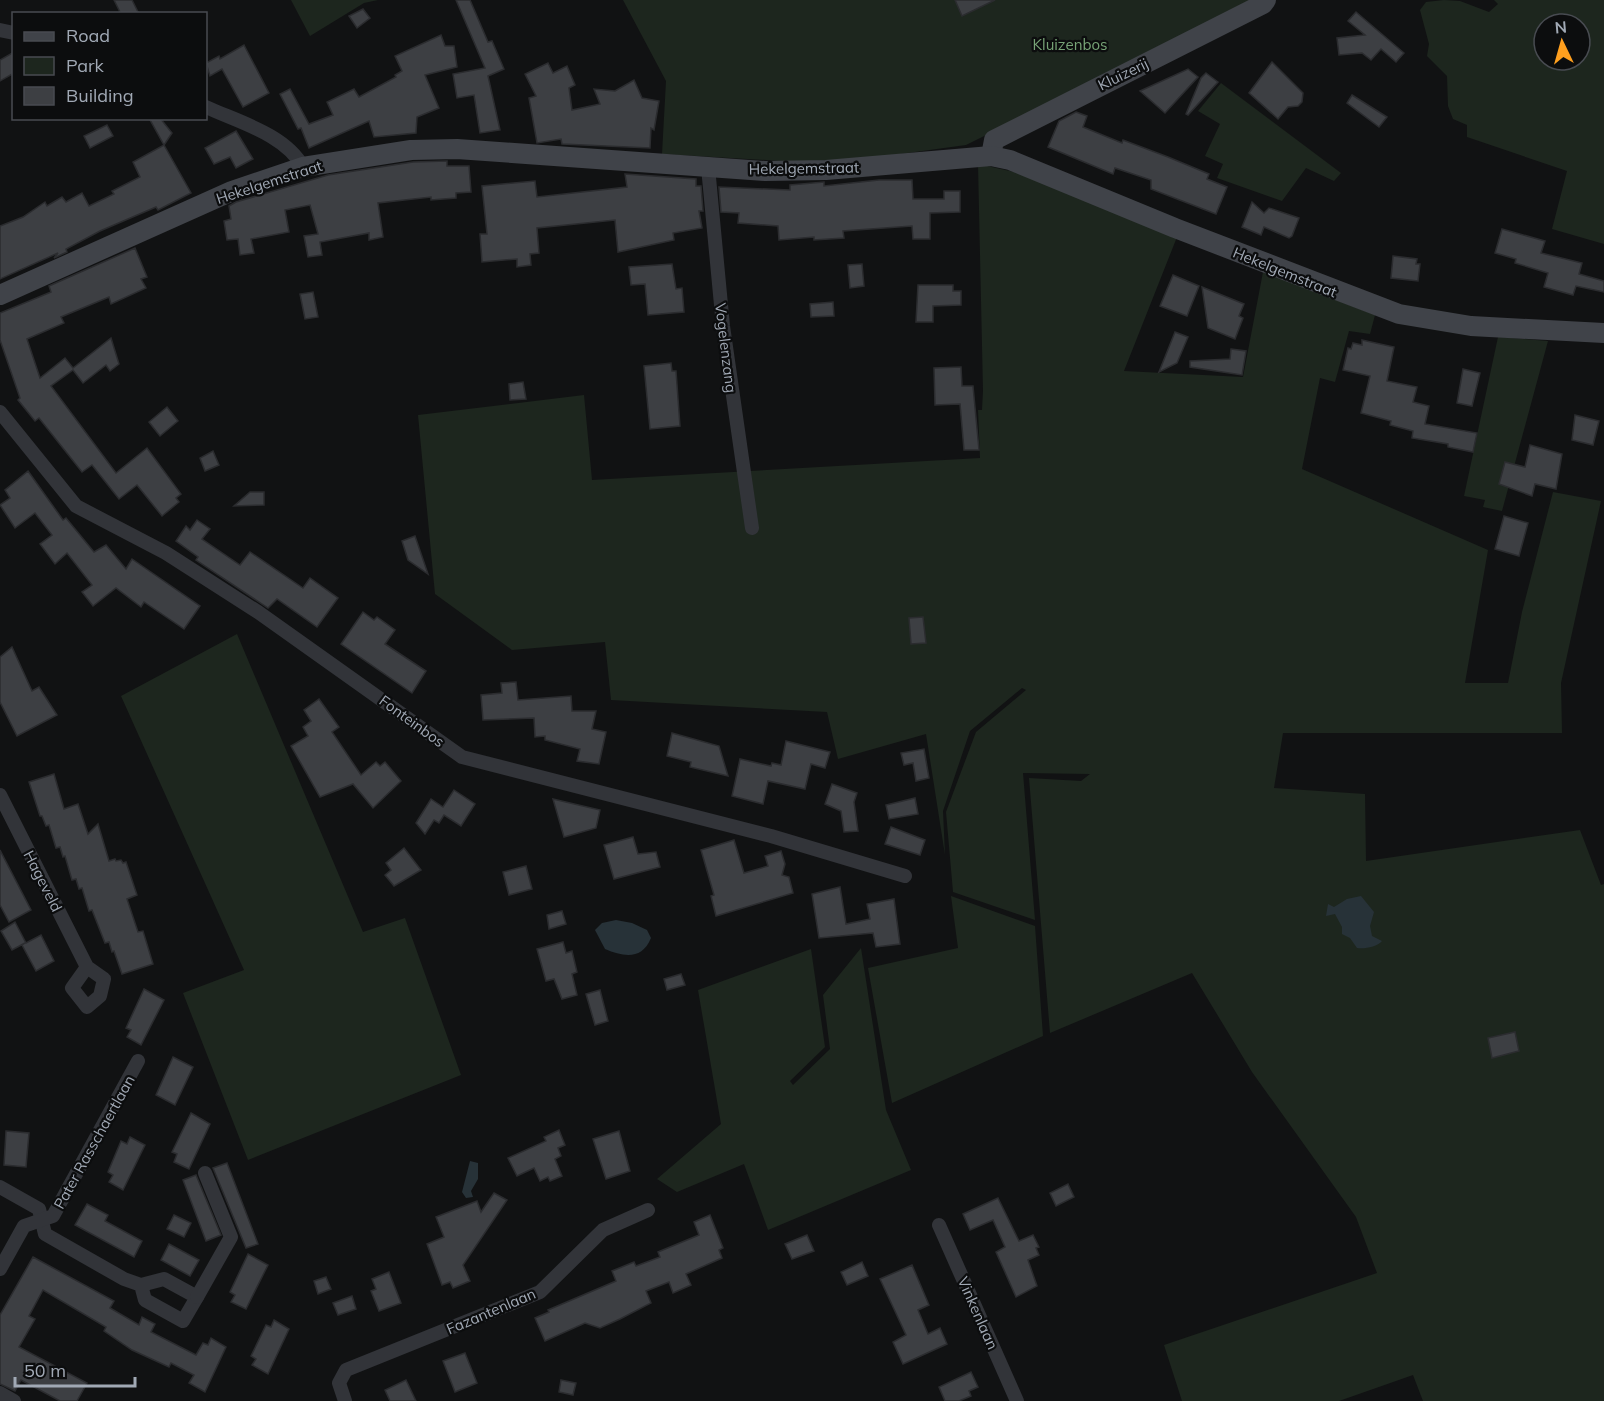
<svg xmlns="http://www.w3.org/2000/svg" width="1604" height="1401" font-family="Mulish,sans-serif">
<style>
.green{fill:#1d261e;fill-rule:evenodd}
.water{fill:#273238}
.building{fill:#3d3f43;stroke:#2b2c2f;stroke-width:1.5}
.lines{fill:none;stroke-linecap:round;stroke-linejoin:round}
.street{stroke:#323439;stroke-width:14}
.secondary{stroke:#404349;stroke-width:20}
.labels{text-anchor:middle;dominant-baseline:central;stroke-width:4.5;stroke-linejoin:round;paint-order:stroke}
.park-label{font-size:15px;fill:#77a376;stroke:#0c0d0e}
.street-label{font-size:15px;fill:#a1a9b5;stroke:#0c0d0e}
</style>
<rect width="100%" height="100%" fill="#111213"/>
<g class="green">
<polygon points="291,0 378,0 364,3 310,36"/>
<polygon points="623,0 1258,0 966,145 864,159 799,162 662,154 666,81"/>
<path d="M1444 0 1460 1 1489 12 1498 4 1494 0H1604V244L1552 229 1567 171 1467 137V125L1453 119 1448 106 1447 76 1427 56 1429 44 1420 10 1426 2ZM1544 24H1580V60H1544Z"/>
<polygon points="1221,83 1341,173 1334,181 1306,168 1282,201 1217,178 1223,164 1205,156 1220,124 1198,111"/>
<polygon points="978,164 1028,175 1177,237 1124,371 1243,377 1263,272 1375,315 1370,334 1349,331 1335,382 1320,378 1302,469 1488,550 1465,683 1508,683 1522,612 1553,492 1601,501 1561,683 1562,733 1283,733 1274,788 1365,794 1366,861 1580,830 1601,885 1604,884 1604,1401 1423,1401 1413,1375 1339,1401 1182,1401 1164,1345 1377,1273 1356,1217 1252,1072 1192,973 1050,1033 1029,778 1081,781 1090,774 1023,773 1035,920 953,892 946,812 976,732 1026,690 1022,688 970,731 943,811 945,855 926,734 838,759 827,712 611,700 605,642 512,650 435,594 418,415 584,395 592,480 980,458 978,410 982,410 983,391"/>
<polygon points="1498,337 1548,341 1502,511 1483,507 1485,500 1464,496"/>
<polygon points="237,634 363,932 405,918 461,1075 248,1160 183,993 244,970 121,696"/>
<polygon points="951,896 1035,926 1043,1036 892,1103 868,968 958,948"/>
<polygon points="861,948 886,1110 911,1170 768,1230 744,1164 677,1192 657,1179 721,1124 698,990 811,949 825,1047 790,1081 793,1085 830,1049 823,995"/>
</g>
<g class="water">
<path d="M1361 896 1374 912 1370 926 1372 936 1382 941C1377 947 1365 949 1357 948L1350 938 1342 934V927L1335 914 1326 916 1328 904 1334 907 1347 899Z"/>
<path d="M616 920 632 923 647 930 651 938C642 960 624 957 605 949L595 930 602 923Z"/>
<polygon points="470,1161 478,1163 478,1179 471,1191 473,1197 466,1198 462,1192"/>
</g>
<g class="building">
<polygon points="114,0 132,0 139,14 121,14"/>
<polygon points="456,0 470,0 488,42 492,41 504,69 488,76 500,130 480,133 474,95 457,98 453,74 485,68"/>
<polygon points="955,0 995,0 962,16"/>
<polygon points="363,9 370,18 357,28 349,16"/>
<polygon points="1356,12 1404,53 1396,62 1381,49 1371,60 1362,53 1339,55 1337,38 1365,35 1348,21"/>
<polygon points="441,35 445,46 454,46 457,67 425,75 439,108 417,117 416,133 374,137 369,121 309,148 301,128 298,129 280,94 290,89 309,124 333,115 327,102 354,89 359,97 396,77 395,75 402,71 395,56"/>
<polygon points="244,45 269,93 243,107 222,69 210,76 206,63 219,56 220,59"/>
<polygon points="14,52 14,73 0,81 0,60"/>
<polygon points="1272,62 1303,93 1302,102 1298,106 1288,107 1278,119 1249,93"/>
<polygon points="548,63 553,73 567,66 575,85 569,88 572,110 600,104 594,89 615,91 634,80 642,98 659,101 654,130 651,128 650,148 562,144 561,139 537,143 529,98 536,96 525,74"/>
<polygon points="1188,69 1198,77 1165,113 1140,91"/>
<polygon points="1206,73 1218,82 1188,115 1186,114 1201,78"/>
<polygon points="1352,95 1387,117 1379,127 1347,103"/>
<polygon points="1076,112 1087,116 1083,127 1122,143 1123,140 1168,157 1209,174 1207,179 1227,187 1216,214 1151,189 1151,180 1115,168 1113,174 1048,147 1059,121"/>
<polygon points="149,118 160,118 172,133 164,145"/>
<polygon points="107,125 113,136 90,148 84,136"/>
<polygon points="236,131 253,159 236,168 230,157 214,164 205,148"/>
<polygon points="164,145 191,193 158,210 156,207 100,231 66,249 67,252 54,258 58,253 0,279 0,226 23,217 45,202 47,206 62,197 66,202 82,193 89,206 114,194 112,191 140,177 133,162"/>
<polygon points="447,161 447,166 469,166 471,192 456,193 456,198 431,200 431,197 378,203 383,237 369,240 369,233 320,242 322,255 308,257 304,236 318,234 310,205 285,210 289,232 251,239 254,253 240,255 238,239 227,240 224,221 231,219 229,206 236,202 328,175 413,162"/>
<polygon points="625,174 696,179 696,186 701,186 703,211 699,211 702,228 673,233 674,240 618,252 615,220 537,228 539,253 530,254 531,265 517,267 517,259 482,262 480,234 487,234 482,186 535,181 537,197 627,187"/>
<polygon points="879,180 912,180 913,199 944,199 944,191 960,191 960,212 930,213 930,239 913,239 912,226 843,231 844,238 814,240 814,237 779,240 778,226 738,223 739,213 721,212 719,187 790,190 790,185 824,182 824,186"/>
<polygon points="1252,202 1264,213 1269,208 1299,218 1292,236 1289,238 1264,227 1261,235 1242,227"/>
<polygon points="1502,229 1545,241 1541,253 1582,263 1579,274 1604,281 1604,292 1576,286 1573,295 1544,287 1548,273 1515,263 1516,259 1495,253"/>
<polygon points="135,248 147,277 141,279 146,288 111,304 109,297 61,317 64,323 27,339 40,378 65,358 73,368 111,338 119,364 110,371 106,365 83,383 73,370 51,386 116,473 147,448 181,494 176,498 179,502 162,516 137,485 119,499 92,465 82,472 39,418 35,421 18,400 20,398 0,340 0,313 51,292 49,286"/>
<polygon points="1393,256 1417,259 1416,264 1420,264 1418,281 1391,278"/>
<polygon points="672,264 676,289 682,288 684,312 648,315 645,284 631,285 629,267"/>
<polygon points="862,264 864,286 850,288 848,265"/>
<polygon points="1173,275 1199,286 1187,316 1160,306"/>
<polygon points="918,285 953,285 953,291 961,291 961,305 933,306 933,322 916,322"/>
<polygon points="1202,287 1244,304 1239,316 1243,318 1235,339 1208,328"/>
<polygon points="313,292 318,317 305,319 300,294"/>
<polygon points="833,302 834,316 811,317 810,304"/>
<polygon points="1175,332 1188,337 1177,363 1159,372"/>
<polygon points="1362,340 1394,347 1387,381 1417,387 1413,402 1429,406 1425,424 1477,433 1473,452 1448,447 1448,444 1412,438 1413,431 1390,425 1391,421 1361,413 1370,376 1343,370 1348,348 1351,349 1353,343 1362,345"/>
<polygon points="1231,349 1246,351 1242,375 1190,367 1190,361 1230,359"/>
<polygon points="671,363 672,371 676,371 680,426 650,429 644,366"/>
<polygon points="961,367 962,386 973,386 979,450 964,450 960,404 935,405 934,368"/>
<polygon points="1463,369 1480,373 1472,406 1457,403"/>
<polygon points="523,382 526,399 510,400 509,384"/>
<polygon points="167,407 178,421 160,436 149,422"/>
<polygon points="1575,415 1599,421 1593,445 1572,440"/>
<polygon points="1530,445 1562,454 1556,489 1535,484 1532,496 1499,484 1505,462 1525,467"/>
<polygon points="213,451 219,465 205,471 200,458"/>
<polygon points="28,471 63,520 66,518 94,552 106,545 126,569 132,559 200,606 184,629 144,602 141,607 116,588 93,606 82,592 92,585 67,553 55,564 40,544 52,535 35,513 15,528 0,505 10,498 5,490"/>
<polygon points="250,492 264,492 264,505 234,506"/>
<polygon points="1504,516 1528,523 1519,556 1495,549"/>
<polygon points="197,520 210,529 202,539 240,565 250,552 303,588 310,578 338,598 317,627 277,599 268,608 196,560 198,557 176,541 186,526 190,530"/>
<polygon points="415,536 428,574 408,560 402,541"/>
<polygon points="363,612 374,620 377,617 395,630 385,644 426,671 412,693 341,644"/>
<polygon points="923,617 926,643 911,644 909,618"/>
<polygon points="12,647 32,691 39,687 57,715 17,736 0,702 0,657"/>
<polygon points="516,682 518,700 571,696 572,711 596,711 592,729 606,732 599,764 577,761 580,749 545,740 545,736 535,737 534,718 483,720 481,695 502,693 501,683"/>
<polygon points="319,699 339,727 332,732 361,775 376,762 380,766 385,762 401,781 373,808 353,784 320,797 291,746 308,736 303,727 311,721 304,710"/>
<polygon points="672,733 719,746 728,776 690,767 691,762 667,756"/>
<polygon points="786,741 830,752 825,768 811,764 805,789 768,781 763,804 732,796 740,759 771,766 772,763 781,765"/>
<polygon points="924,749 929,778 916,781 913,763 904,765 901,753"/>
<polygon points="54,774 64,809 78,804 88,834 98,824 109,861 115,859 116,861 121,860 123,863 126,862 137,895 127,899 138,932 143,931 153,964 122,974 114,951 112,952 109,942 105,943 92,910 89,911 82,888 79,889 76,879 72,880 65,856 63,857 60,847 56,848 49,825 46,826 42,816 40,816 29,782"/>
<polygon points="832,784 857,793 854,802 858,831 844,832 841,811 825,804"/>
<polygon points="454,790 475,804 461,826 444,815 439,823 434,820 425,834 416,823 431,799 443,807"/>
<polygon points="915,798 918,814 889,819 886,805"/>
<polygon points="553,799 600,810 596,828 564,837"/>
<polygon points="891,827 925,840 920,855 885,844"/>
<polygon points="633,837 638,854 656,852 660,867 614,879 604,845"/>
<polygon points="734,840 744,873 768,866 765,856 781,851 785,864 782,875 789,877 793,893 716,916 711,896 714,895 701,850"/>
<polygon points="404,848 421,870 394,886 385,875 391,870 386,863"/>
<polygon points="0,850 31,910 9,922 0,905"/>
<polygon points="526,866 532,889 509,895 503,872"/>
<polygon points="840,887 846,924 870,919 867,904 894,899 900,944 876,947 873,933 819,938 812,894"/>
<polygon points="562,911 566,924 549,929 547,915"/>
<polygon points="15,922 26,943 41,935 54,961 36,971 22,945 25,943 12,950 1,931"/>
<polygon points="563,942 566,953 572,951 577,972 572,974 577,995 562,999 554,979 546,981 537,949"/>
<polygon points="681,974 685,985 667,990 664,979"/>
<polygon points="144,989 164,1000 141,1045 127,1037 131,1030 126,1028"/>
<polygon points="600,990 608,1021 595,1025 586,994"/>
<polygon points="1515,1032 1519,1051 1492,1058 1488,1038"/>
<polygon points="173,1057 193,1067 175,1105 156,1095"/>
<polygon points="191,1113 210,1124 189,1169 174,1162 177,1154 172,1152"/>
<polygon points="559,1130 565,1145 558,1148 561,1156 555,1159 562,1176 550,1181 548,1177 540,1181 534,1168 517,1176 508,1158 546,1141 544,1137"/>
<polygon points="6,1131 29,1133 26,1167 4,1165"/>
<polygon points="619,1131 630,1171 606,1179 593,1139"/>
<polygon points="130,1137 145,1145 123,1190 109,1182 113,1175 108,1172 121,1141 127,1144"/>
<polygon points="227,1163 258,1244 246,1248 213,1168"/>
<polygon points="196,1175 221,1235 206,1241 183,1180"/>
<polygon points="1068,1184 1074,1197 1056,1206 1050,1193"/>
<polygon points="494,1193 507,1200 463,1265 470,1281 453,1288 450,1282 442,1285 427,1244 444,1237 436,1217 477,1201 481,1212"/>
<polygon points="998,1198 1019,1241 1033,1235 1039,1247 1036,1248 1039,1255 1028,1260 1037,1286 1016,1297 996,1252 1005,1247 993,1220 970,1230 963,1214"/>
<polygon points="87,1204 108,1215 105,1221 142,1241 134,1257 75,1225"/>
<polygon points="174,1215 191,1223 184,1237 167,1229"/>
<polygon points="710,1215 723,1248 719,1250 722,1258 686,1274 691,1285 673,1293 669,1282 646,1291 651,1303 620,1319 600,1328 585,1323 545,1341 535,1318 549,1312 548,1310 616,1281 612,1271 634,1262 636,1266 660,1257 658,1252 699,1235 694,1222"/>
<polygon points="807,1235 814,1251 792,1259 785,1244"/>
<polygon points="169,1244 199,1260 190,1276 161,1260"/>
<polygon points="248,1254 268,1265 246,1309 231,1302 235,1295 230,1292"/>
<polygon points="33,1257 114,1301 110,1308 139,1325 142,1317 155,1324 151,1332 196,1355 203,1343 208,1345 211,1338 226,1347 205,1392 189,1383 194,1375 171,1363 169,1367 132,1350 104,1331 106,1327 43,1290 29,1316 35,1319 19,1347 87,1383 77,1401 60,1401 21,1380 15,1391 0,1384 0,1315"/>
<polygon points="862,1262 868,1276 847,1285 841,1272"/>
<polygon points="912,1265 929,1305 918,1310 928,1334 940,1328 947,1344 903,1364 893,1342 906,1335 880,1279"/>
<polygon points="389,1272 401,1303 379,1311 371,1291 376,1289 372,1279"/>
<polygon points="326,1277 331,1289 318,1294 314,1281"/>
<polygon points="352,1296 356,1309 338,1315 333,1303"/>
<polygon points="274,1320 289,1329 268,1374 252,1365 256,1359 251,1356 266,1325 271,1327"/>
<polygon points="465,1353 477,1383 455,1392 443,1361"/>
<polygon points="971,1372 978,1387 969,1391 971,1396 959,1401 945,1401 939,1387"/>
<polygon points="406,1380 416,1401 390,1401 385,1390"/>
<polygon points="561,1380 576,1383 573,1395 559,1392"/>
</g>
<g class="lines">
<g class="street">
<polyline points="0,30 14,33"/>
<path d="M206 107C238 122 285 134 303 167"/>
<polyline points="708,167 723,326 752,528"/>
<polyline points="0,412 76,506 166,553 258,612 462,757 771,836 905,876"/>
<polyline points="0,795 87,967 104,979 100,996 87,1007 72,988 87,967"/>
<polyline points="0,1187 39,1209 45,1234 124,1279 141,1285 164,1279 197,1297 183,1321 145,1300 141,1285"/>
<polyline points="939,1225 1017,1401"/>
<polyline points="0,1269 24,1226 53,1216 138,1061"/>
<polyline points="197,1297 231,1237 205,1173"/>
<polyline points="0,1393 14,1401"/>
<polyline points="345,1401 339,1383 346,1370 540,1292 603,1230 648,1210"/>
</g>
<g class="secondary">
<polyline points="991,156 994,140 1263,4 1266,0"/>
<polyline points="0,295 232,191 303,167 411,150 457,149 765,171 826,170 991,156 1010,160 1175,228 1399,314 1471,326 1604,333"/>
</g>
</g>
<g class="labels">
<g class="park-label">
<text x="1070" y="44">Kluizenbos</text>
</g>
<g class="street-label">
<text transform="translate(1123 74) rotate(-26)">Kluizerij</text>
<text transform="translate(804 168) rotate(-1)">Hekelgemstraat</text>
<text transform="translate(269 182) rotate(-18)">Hekelgemstraat</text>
<text transform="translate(1285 272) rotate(22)">Hekelgemstraat</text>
<text transform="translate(726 348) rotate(83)">Vogelenzang</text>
<text transform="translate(412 721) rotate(36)">Fonteinbos</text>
<text transform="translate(43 881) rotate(63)">Hageveld</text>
<text transform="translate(94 1142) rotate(-61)">Pater Rasschaertlaan</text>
<text transform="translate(491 1311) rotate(-23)">Fazantenlaan</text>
<text transform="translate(978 1313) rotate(66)">Vinkenlaan</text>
</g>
</g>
<rect x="12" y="12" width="195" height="108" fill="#0c0d0e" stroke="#484b51" stroke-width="1.5"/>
<rect x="24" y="32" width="30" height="9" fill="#404349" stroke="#484b51" stroke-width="1.5"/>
<text x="66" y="42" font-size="18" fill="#a1a9b5">Road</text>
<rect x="24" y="57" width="30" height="18" fill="#1d261e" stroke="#484b51" stroke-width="1.5"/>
<text x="66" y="72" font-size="18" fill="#a1a9b5">Park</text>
<rect x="24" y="87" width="30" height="18" fill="#3d3f43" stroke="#484b51" stroke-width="1.5"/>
<text x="66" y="102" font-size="18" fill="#a1a9b5">Building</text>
<g transform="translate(1562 42) rotate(355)"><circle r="28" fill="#0c0d0e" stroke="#484b51" stroke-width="1.5"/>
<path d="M0-4.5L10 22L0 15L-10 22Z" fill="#ff9f1e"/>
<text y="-9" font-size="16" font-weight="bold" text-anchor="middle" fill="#a1a9b5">N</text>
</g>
<path d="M15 1377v9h120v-9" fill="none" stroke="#a1a9b5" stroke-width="3"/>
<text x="24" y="1377" font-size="18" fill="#a1a9b5" stroke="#0c0d0e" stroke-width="4.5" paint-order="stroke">50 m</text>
</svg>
